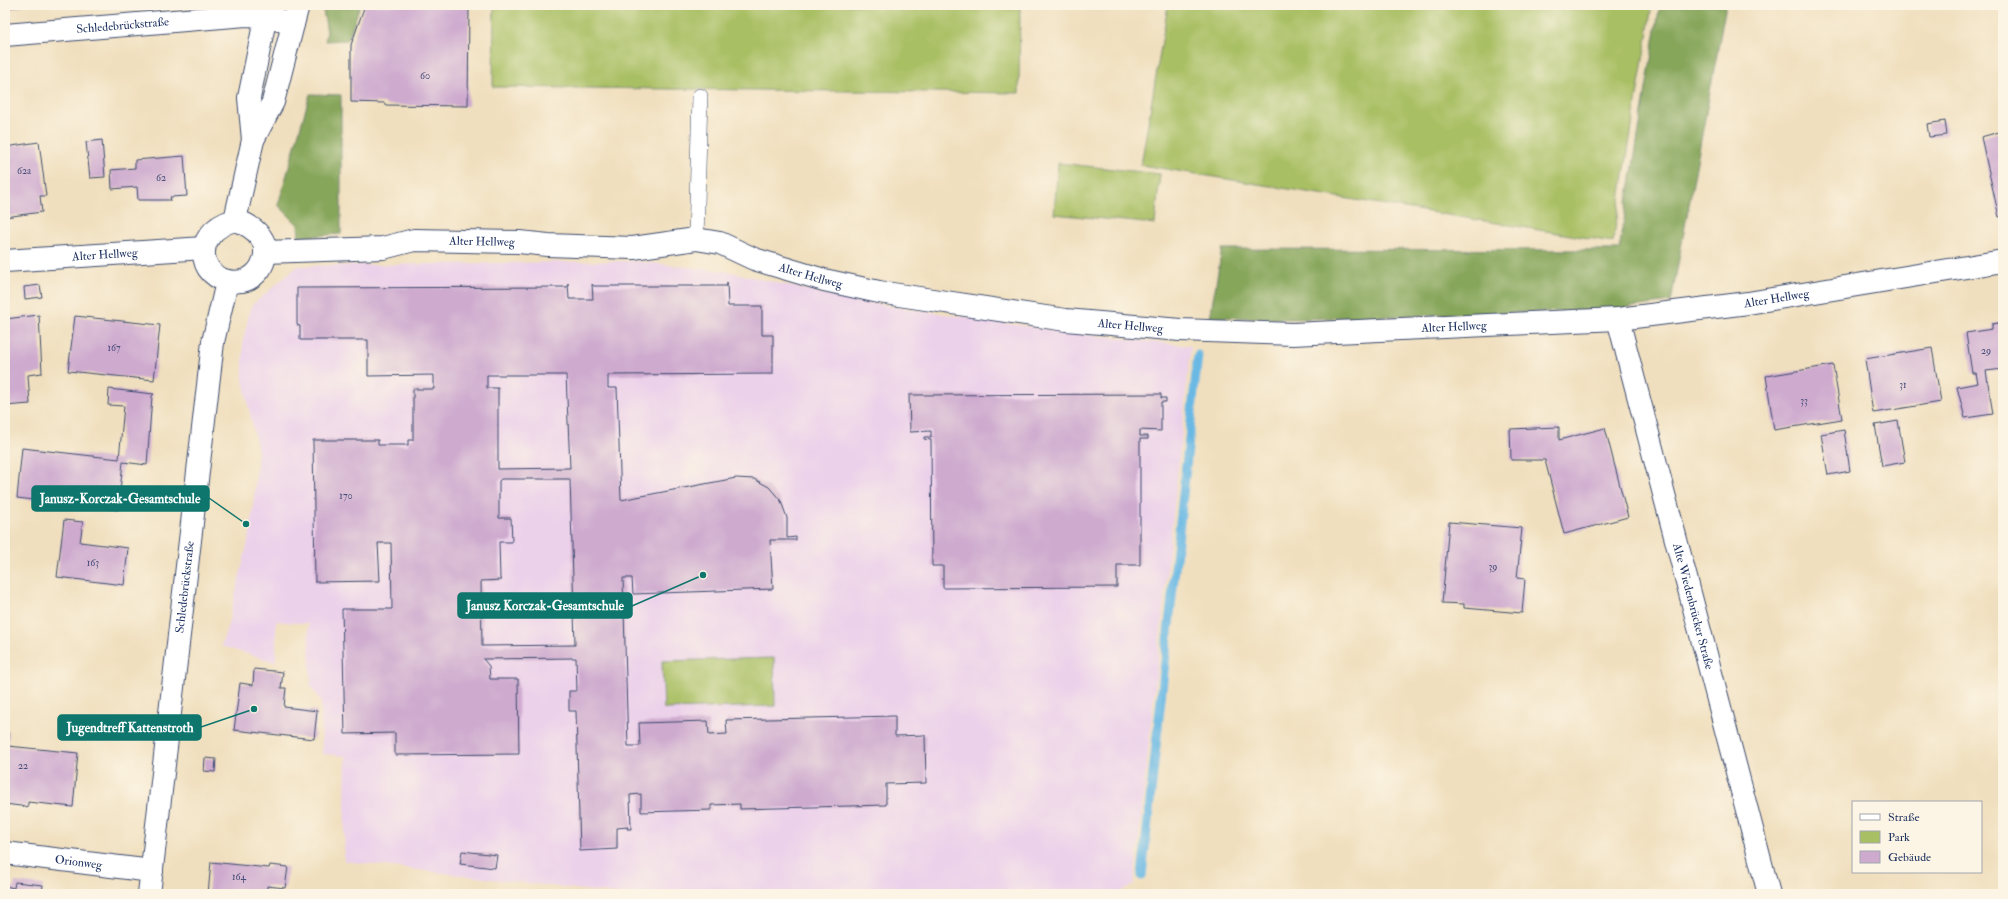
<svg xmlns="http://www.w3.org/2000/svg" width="2008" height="899" font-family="'IM FELL Double Pica',serif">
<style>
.built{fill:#ecd1ea}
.green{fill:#a9bf64;stroke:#627761}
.forest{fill:#86a65a;stroke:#506a5c}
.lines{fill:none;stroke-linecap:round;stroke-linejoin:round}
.stream{stroke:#6ab9e4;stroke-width:9}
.building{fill:#ceaacf;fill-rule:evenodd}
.lane-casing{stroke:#3b496c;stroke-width:16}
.street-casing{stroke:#3b496c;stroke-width:24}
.lane{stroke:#fff;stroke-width:15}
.street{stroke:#fff;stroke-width:22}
.labels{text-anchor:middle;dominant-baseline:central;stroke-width:4;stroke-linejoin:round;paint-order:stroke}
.number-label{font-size:10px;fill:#484e7a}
.street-label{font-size:12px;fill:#1b2f5e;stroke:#fcf5e5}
.leader{fill:none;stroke:#0f766e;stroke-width:1.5}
.callout-dot{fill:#0f766e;stroke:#fcf5e5;stroke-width:1.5}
.callout{fill:#0f766e;stroke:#0f766e;stroke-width:1.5}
.callout-label{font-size:13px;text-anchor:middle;font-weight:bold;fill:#fff}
</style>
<rect width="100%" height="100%" fill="#fcf5e5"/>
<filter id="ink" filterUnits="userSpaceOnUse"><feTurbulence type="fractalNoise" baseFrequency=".025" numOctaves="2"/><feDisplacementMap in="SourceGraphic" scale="8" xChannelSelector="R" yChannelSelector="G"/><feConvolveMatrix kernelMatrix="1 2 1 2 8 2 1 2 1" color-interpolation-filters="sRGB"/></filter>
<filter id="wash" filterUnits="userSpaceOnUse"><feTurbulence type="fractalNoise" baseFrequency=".012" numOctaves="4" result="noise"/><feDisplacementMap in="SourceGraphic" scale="16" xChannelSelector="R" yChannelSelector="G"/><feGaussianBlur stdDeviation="0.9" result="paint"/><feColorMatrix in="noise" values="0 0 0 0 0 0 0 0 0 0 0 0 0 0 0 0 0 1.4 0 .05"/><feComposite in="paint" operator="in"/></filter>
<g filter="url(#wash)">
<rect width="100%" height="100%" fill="#f0dfbe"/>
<polygon class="built" points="634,261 731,272 824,294 877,304 1065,332 1191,346 1134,884 1117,894 617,894 344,861 346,756 322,754 321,701 311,687 308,624 276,621 276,662 221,646 228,625 251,529 258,452 243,379 243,340 251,306 298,266"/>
<g class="green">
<polygon points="494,5 1020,5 1019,93 493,87"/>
<polygon points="1168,5 1652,5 1613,242 1141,165"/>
<polygon points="1058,163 1160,174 1155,224 1054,214"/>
<polygon points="774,658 775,706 664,709 662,661"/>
</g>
<g class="forest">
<polygon points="322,5 360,5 348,40 325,41 327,32"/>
<polygon points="1660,5 1726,5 1671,302 1608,310 1295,319 1210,317 1222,249 1619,250"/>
<polygon points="310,94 341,95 341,234 299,237 298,225 278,205"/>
</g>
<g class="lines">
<polyline class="stream" points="1142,876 1198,355"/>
</g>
<g id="blocks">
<g class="building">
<polygon points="5,5 24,5 24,6 5,8"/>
<polygon points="365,5 469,6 468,106 385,105 385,103 351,102 351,45"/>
<polygon points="1945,121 1947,135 1929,137 1927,124"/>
<polygon points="2003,131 2003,216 1999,217 1981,137"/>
<polygon points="102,140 105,177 90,178 86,142"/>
<polygon points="39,142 46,196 40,196 42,212 5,217 5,147"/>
<polygon points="184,156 187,196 170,197 171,200 138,200 137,187 112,189 111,170 135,168 135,160"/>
<path d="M727 282 728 306H762V335H773V374L608 375V388H617L621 500 736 478 754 479 769 487 781 501 787 518V538L796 537V540H770L773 589 633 594 632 578H623L628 746H640L639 723 708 721 709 735 727 734 726 720 895 716V736L925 735 926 783 886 784V805L740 809V804L711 805V810L641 812V794L630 795 631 829H627L628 827 617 828V849L580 851 576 711H569V691H577L576 658 483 659 489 666 490 679H518L519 754 395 755V733L345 734 342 609H392L391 543H378L380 581 315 582 313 440H378V445H408V440H413V389H434V375L368 376V340H300V326L297 325V288L567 287 568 283 569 299H593L592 284 594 286H727ZM487 375H566L570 468 498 469V388H487ZM501 479H570L575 645 482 646 481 581 502 580 500 579 499 542H512L511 518H499V481Z"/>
<polygon points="40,285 42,297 25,299 24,287"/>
<polygon points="39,315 42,373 28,375 30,404 5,406 5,319"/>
<polygon points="75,316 160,325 154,380 68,371"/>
<polygon points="2003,322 2003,369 1986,371 1993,414 1965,418 1957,387 1978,383 1976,373 1972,373 1966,333 1992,329 1992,324"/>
<polygon points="1932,348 1941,402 1873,413 1865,359"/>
<polygon points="1833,365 1842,419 1774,430 1766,376"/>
<polygon points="109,389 154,394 152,396 147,465 123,462 118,510 17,498 22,448 119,459 124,406 108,405"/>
<polygon points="1161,394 1161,398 1166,398 1166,402 1161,402 1161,431 1140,430 1140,436 1148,436 1148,439 1140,439 1140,565 1117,565 1117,587 943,588 943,566 932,566 931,440 924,439 924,437 931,437 931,431 910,432 909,395"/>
<polygon points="1898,421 1905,462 1882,466 1875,425"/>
<polygon points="1559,427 1559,440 1605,428 1628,517 1564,534 1545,460 1511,460 1510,429"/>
<polygon points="1844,430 1850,471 1828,475 1821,434"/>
<polygon points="64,520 83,522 80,542 128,548 124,585 57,577"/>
<polygon points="1449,522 1522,528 1517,578 1525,579 1522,613 1464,608 1464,604 1442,603"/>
<polygon points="254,669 283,672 281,688 286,688 284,707 317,711 314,739 234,730 240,683 253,685"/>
<polygon points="5,732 9,733 8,746 78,753 73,807 28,802 28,807 5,804"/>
<polygon points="205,758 216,759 215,772 204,771"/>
<polygon points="462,851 497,855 495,868 460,864"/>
<polygon points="211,862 269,868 270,865 288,867 285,888 267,886 266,894 208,894"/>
<polygon points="15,882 43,885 42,894 5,894 5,886 14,888"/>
</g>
</g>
</g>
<g filter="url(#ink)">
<use href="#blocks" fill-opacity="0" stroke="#3b496c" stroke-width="1"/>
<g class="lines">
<g class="lane-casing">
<polyline id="lane" points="696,239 700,96"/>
</g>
<g class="street-casing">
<g id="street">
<path id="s1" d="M5 35 246 15 265 16 293 24"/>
<polyline points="253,140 249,98 268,5"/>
<polyline points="235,220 253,140 273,102 298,5"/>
<path d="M235 220C256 227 274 243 261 267 257 274 249 280 242 281 200 288 186 233 235 220Z"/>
<path id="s2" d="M265 252 383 248 414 240 519 242 548 245 633 248 696 239 720 243 754 259 824 280 879 292 1066 320 1180 330 1293 334 1618 319 1748 303 2003 261"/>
<path id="s3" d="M5 261 204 248"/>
<path id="s4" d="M1618 319 1769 894"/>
<path id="s5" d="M5 853 152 871"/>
<path id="s6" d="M149 894 213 342 227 282"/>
</g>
</g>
<use href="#lane" class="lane"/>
<use href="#street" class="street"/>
</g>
</g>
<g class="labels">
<g class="number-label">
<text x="425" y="76">60</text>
<text x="24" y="171">62a</text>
<text x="161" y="178">62</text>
<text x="114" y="348">167</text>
<text x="1986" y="351">29</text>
<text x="1903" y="385">31</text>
<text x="1804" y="401">33</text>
<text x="346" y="496">170</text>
<text x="93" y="563">163</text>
<text x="1493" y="567">39</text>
<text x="23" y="766">22</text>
<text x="239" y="877">164</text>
</g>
<g class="street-label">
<text stroke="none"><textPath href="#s1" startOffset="118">Schledebrückstraße</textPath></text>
<text stroke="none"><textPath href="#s2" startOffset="218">Alter Hellweg</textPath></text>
<text stroke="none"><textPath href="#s3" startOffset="100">Alter Hellweg</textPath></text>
<text stroke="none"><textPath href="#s2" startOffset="554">Alter Hellweg</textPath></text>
<text stroke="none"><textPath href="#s2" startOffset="1526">Alter Hellweg</textPath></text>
<text stroke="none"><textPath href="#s2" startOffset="878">Alter Hellweg</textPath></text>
<text stroke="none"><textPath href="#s2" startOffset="1202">Alter Hellweg</textPath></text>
<text stroke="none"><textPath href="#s6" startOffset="309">Schledebrückstraße</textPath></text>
<text stroke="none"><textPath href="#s4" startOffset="297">Alte Wiedenbrücker Straße</textPath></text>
<text stroke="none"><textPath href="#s5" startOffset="74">Orionweg</textPath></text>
</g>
</g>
<path class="leader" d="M246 524L209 498M703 575L632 606M254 709L201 727"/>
<g class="callout-dot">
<circle cx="246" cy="524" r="4"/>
<circle cx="703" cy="575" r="4"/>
<circle cx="254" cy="709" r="4"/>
</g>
<g class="callout">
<rect x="32" y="486" width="177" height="25" rx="4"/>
<rect x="458" y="593" width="174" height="25" rx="4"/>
<rect x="58" y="715" width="143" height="25" rx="4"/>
</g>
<g class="callout-label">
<text x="120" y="503">Janusz-Korczak-Gesamtschule</text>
<text x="545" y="610">Janusz Korczak-Gesamtschule</text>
<text x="130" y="732">Jugendtreff Kattenstroth</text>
</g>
<rect width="2008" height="899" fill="none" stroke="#fcf5e5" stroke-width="20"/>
<rect x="1852" y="801" width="130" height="72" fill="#fcf5e5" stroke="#a2a6af"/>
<rect x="1860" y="814" width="20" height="6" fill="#ffffff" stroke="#a2a6af"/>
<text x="1888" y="821" font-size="12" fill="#1b2f5e">Straße</text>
<rect x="1860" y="831" width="20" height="12" fill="#a9bf64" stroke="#a2a6af"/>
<text x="1888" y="841" font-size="12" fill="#1b2f5e">Park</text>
<rect x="1860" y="851" width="20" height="12" fill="#ceaacf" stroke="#a2a6af"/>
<text x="1888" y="861" font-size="12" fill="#1b2f5e">Gebäude</text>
</svg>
